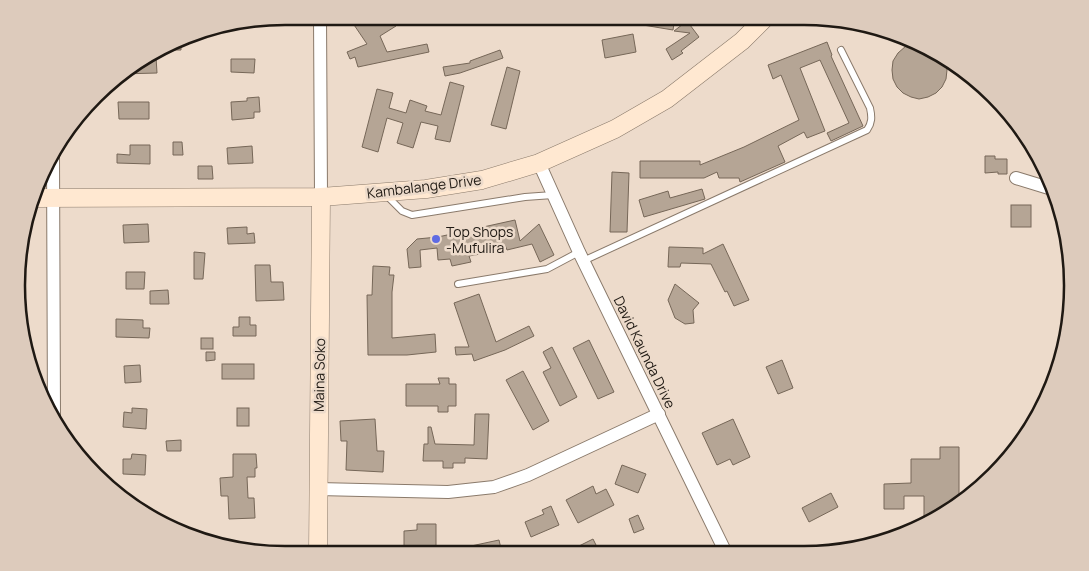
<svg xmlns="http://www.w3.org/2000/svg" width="1089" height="571" font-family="Manrope,sans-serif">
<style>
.building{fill:#b5a595;stroke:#766758}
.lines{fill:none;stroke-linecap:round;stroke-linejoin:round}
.lane-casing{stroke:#8a7a6b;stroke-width:8}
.street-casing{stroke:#8a7a6b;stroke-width:14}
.secondary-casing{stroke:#8a7a6b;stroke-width:19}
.lane{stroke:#fff;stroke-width:6}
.street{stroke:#fff;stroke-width:12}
.secondary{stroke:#ffe8d1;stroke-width:18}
.poi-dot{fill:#5f6be3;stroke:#eddbcb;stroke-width:2}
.labels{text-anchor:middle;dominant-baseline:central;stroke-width:5;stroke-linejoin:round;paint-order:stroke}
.street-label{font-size:14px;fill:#1f1913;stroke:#eddbcb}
.poi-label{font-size:14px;fill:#1f1913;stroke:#eddbcb;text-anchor:start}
.rim{fill:none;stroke:#1f1913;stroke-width:2.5}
</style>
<rect width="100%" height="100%" fill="#eddbcb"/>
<g class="building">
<polygon points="348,16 390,16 396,26 380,36 387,52 427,44 429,52 358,67 355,57 350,59 347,52 367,44"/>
<polygon points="638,17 675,17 673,30 643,25"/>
<polygon points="687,21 699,37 681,51 683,53 672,60 666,49 690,33 674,31"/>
<polygon points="633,34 636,52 605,58 602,40"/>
<polygon points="181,40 181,50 162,50 172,45"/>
<polygon points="827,42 832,55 831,56 863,126 831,141 827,133 849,123 820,60 800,68 825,131 807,138 804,132 778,146 785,162 740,182 739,178 719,178 717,172 704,178 640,178 640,161 700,161 700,165 744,147 799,120 781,75 773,79 768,65"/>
<polygon points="914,43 923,44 945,61 947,70 946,79 942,87 936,93 928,97 919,99 911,97 903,93 897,87 893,79 892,70 893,61 898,53 906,46"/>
<polygon points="500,50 503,58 460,73 445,76 443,67 470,63 470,61"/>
<polygon points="150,57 156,57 157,73 120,74"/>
<polygon points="231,59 255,59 254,73 231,72"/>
<polygon points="507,67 520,71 506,129 491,125"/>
<polygon points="450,82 464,86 450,142 435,139 438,126 421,122 413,148 397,143 403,123 387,118 378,152 362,147 377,89 393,93 389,108 406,113 410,100 427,106 425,111 441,115"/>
<polygon points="259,97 260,112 254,112 254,118 232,120 231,102 247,101 247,98"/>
<polygon points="118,102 149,102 149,119 119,119"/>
<polygon points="173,142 182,142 183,155 173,155"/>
<polygon points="130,145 150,145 150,164 117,163 117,154 130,155"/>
<polygon points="252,146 253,163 228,164 227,148"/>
<polygon points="985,156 995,156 995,159 1007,159 1007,174 998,174 998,172 985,173"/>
<polygon points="198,166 212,166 213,179 198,179"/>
<polygon points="612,172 629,173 627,232 610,232"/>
<polygon points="702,189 705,199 644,217 639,200 668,191 670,198"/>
<rect x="1011" y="205" width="20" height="22"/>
<polygon points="515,220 520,241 539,224 554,255 540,262 532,244 507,250 505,245 485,249 486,253 469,256 471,262 452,266 450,259 438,260 437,248 420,250 421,267 409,268 407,249 417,239 438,237"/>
<polygon points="148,224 149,242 124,243 123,225"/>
<polygon points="247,227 247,234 254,233 255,243 228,244 227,228"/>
<polygon points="723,244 749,300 734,306 727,291 725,292 711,264 681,263 680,267 668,267 669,247 703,248 703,254"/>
<polygon points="194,252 205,253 203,279 194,279"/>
<polygon points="255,265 270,265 271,282 283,282 284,300 256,301"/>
<polygon points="373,266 390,267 389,275 394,275 392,292 392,338 435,334 436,352 407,355 368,355 367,295 372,295"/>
<polygon points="126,272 145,272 144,289 126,289"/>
<polygon points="675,284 699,303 693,310 694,323 685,324 675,318 668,300"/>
<polygon points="168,290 169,304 150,304 150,291"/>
<polygon points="479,294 496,342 529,326 534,336 505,350 474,361 472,354 456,355 455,347 469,347 454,303"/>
<polygon points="239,317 250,317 250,325 256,325 256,336 233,336 233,327 239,327"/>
<polygon points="116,319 143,320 143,328 150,328 149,338 116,337"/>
<rect x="201" y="338" width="12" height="11"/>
<polygon points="589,340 614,392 598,399 573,348"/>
<polygon points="552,347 577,397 560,406 543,372 551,368 543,352"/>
<polygon points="206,352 215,352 215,360 206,361"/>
<polygon points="782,360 793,388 778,394 766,367"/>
<rect x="222" y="364" width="32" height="15"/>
<polygon points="140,365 141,382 125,383 124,366"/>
<polygon points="523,371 549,421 533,430 506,380"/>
<polygon points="438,378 449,378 449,384 456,384 456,406 448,406 448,412 438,412 438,406 406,406 406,384 440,384"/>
<polygon points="132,408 147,409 146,429 123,427 124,412 132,413"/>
<rect x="237" y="408" width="12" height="18"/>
<polygon points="475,414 489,414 487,459 465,458 465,463 453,463 453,468 443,468 443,461 423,461 424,444 428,444 428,427 431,427 435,444 474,445"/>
<polygon points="375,419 377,451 384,451 383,472 346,470 347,441 341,441 340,421"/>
<polygon points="733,419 750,457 733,465 730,459 717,465 702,433"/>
<polygon points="181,440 181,451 167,451 166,441"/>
<polygon points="940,447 959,447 959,504 924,524 924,496 904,496 904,509 884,509 884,484 911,483 911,459 940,459"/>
<polygon points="132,454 146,455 145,475 123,474 123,459 131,459"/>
<polygon points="233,454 256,454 257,468 255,468 255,477 247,477 248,498 254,498 255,518 229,519 228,496 221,496 220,478 233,477"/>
<polygon points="622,465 646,474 638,493 615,484"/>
<polygon points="593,486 596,494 606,489 614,505 578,523 566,500"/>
<polygon points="831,493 838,507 809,522 802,508"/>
<polygon points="551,506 559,525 531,537 525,522 544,514 542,510"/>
<polygon points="638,515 644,529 634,533 629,519"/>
<polygon points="417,524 436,524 436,551 404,551 404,531 417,530"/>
<polygon points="593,539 599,551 594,553 583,553 579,546"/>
<polygon points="499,540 502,553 475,554 471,546"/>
</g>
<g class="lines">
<g class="lane-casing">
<g id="lane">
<polyline points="386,195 402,211 412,215 525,197 553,195"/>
<path d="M583 261 867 130C872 123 872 117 870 108L841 50"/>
<polyline points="458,284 547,269 579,252"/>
</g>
</g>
<g class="street-casing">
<g id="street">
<polyline points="320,16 321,197"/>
<polyline points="53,156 54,418"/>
<polyline points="539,163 579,252 726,553"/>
<polyline points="1016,178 1052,189"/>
<polyline points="318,489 448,492 494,487 528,475 659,414"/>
</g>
</g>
<g class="secondary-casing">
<g id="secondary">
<polyline points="34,198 321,197 426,189 482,180 539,163 615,129 667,99 742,41 766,17"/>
<polyline points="318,554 321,197"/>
</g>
</g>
<use href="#lane" class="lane"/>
<use href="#street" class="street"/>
<use href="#secondary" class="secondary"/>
</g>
<circle class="poi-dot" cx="436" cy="239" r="5"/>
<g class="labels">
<g class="street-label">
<text transform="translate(424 186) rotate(-7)">Kambalange Drive</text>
<text transform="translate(645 352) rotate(64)">David Kaunda Drive</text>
<text transform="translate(319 375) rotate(-89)">Maina Soko</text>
</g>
<g class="poi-label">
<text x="446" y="231">Top Shops<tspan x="446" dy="16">-Mufulira</tspan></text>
</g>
</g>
<path d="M0 0H1089V571H0ZM285 25H804A260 260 0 0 1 1064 285V286A260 260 0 0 1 804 546H285A260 260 0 0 1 25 286V285A260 260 0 0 1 285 25Z" fill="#ddcbbc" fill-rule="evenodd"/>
<path class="rim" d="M285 25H804A260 260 0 0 1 1064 285V286A260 260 0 0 1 804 546H285A260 260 0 0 1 25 286V285A260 260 0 0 1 285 25Z"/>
</svg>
